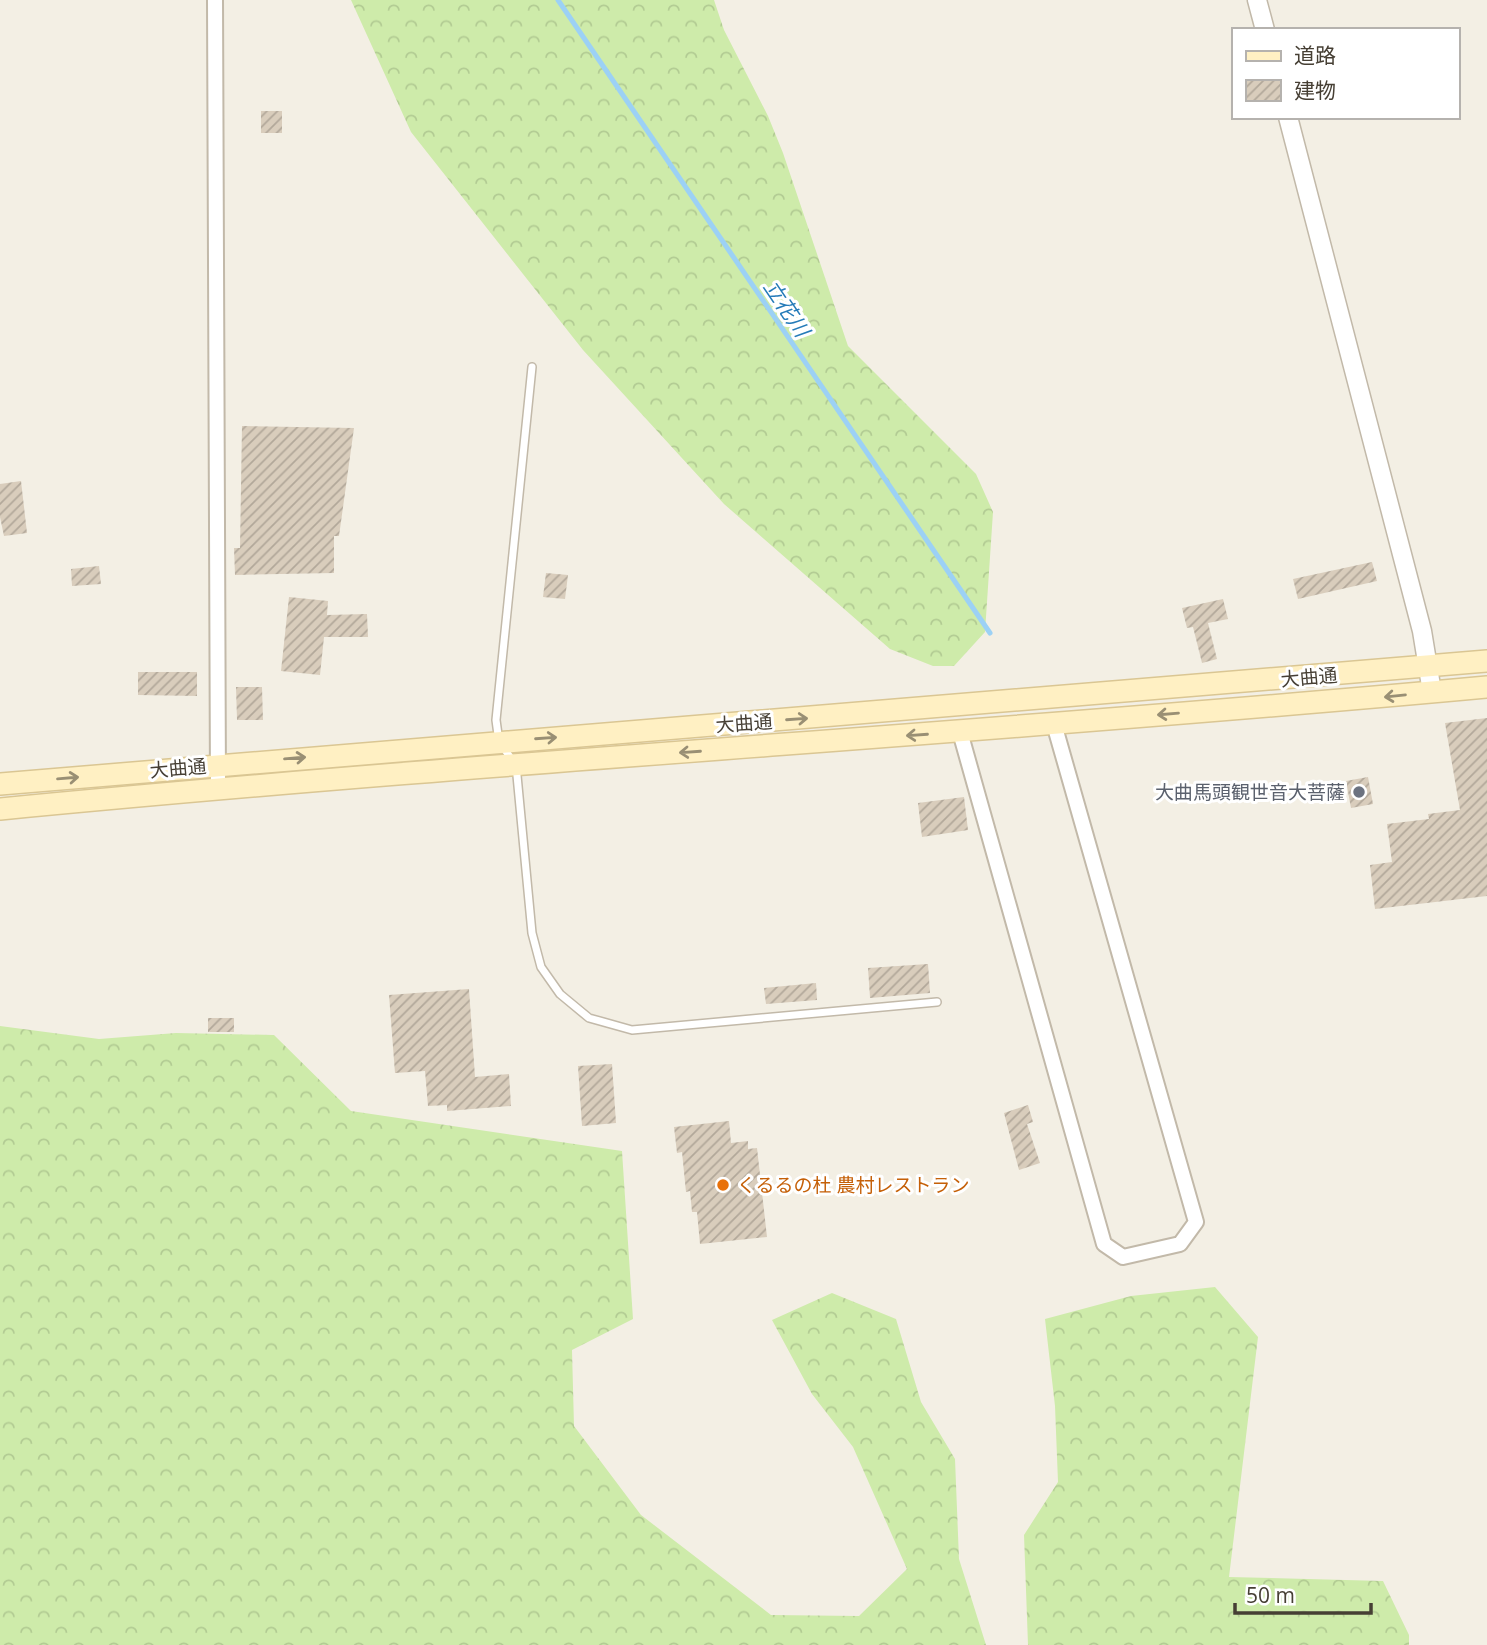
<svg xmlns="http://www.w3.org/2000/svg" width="1487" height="1645" font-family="'Open Sans','Noto Sans JP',sans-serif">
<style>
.forest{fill:url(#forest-crowns)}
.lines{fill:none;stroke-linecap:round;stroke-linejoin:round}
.stream{stroke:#9cd1f5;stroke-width:5}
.building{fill:url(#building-hatch)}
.service-casing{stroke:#c2b9a9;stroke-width:10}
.minor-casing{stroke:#c2b9a9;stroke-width:18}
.tertiary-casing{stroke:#c2b9a9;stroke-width:21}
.secondary-casing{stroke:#dac693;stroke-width:24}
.service{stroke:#fff;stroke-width:7}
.minor{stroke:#fff;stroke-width:14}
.tertiary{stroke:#fff;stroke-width:18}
.secondary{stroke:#fff0c3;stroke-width:21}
.oneway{stroke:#998f74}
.worship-dot{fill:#6b7280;stroke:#fff;stroke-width:2.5}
.food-dot{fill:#e8710a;stroke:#fff;stroke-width:2.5}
.labels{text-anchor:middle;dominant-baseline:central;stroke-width:6;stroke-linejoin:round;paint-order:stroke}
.street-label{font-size:19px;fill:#463f34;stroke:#fff}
.worship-label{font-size:19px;fill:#5b616d;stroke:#fff;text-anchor:end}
.food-label{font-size:19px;fill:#c56008;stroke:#fff;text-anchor:start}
.water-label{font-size:21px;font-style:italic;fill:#267cb9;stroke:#fff}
</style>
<defs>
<pattern id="forest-crowns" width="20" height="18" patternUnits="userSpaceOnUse" patternTransform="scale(1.75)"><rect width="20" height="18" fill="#ceebaa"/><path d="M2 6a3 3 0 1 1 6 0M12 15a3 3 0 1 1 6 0" fill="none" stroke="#b2cb93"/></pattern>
<pattern id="building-hatch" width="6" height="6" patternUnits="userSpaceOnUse" patternTransform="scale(1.75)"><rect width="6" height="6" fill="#d9cdbc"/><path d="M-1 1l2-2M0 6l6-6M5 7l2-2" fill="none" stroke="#b2a89a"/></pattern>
</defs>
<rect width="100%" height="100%" fill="#f3efe4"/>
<g class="forest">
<polygon points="351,0 714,0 724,30 768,116 783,153 848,346 976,474 993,512 985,632 954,666 933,666 890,649 724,504 583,350 411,132"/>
<polygon points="0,1026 99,1039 176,1033 274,1035 351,1111 622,1151 633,1319 572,1350 574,1426 641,1515 771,1615 859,1616 907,1569 853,1447 812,1394 772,1320 832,1293 896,1319 921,1402 955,1459 959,1559 986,1645 0,1645"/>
<polygon points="1215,1287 1258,1337 1229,1577 1383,1581 1409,1635 1409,1645 1028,1645 1024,1535 1058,1482 1055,1406 1045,1319 1131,1296"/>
</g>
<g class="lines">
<polyline class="stream" points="558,0 990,633"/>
</g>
<g class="building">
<rect x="261" y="111" width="21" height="22"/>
<polygon points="242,426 354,428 339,536 334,536 334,573 235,575 234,548 240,548"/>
<polygon points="21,481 27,533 4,536 0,517 0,484"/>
<polygon points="1372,562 1377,581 1298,599 1293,579"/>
<polygon points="99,566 101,584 72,586 71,569"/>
<polygon points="546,573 568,575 565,599 543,597"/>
<polygon points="289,597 328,601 327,615 367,614 368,637 324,637 320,675 281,671"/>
<polygon points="1223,599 1228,619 1208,623 1217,659 1202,663 1193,627 1187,628 1182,608"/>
<polygon points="138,672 197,672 197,696 138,695"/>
<polygon points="236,687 262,687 263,720 237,720"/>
<polygon points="1487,718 1487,896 1375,909 1370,865 1392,862 1387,824 1429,819 1428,814 1460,810 1445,723"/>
<polygon points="1368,777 1373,804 1351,808 1346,781"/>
<polygon points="964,797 968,830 922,837 918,803"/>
<polygon points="928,964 930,993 870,998 868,968"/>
<polygon points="816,983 817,1000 766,1004 764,988"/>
<polygon points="469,989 475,1077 509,1074 511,1106 447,1111 447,1105 428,1106 425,1071 395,1073 389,995"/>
<rect x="208" y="1018" width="26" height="14"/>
<polygon points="612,1064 616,1123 582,1126 578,1066"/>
<polygon points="1028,1105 1033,1122 1027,1124 1040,1163 1019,1170 1004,1113"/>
<polygon points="729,1121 731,1143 748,1141 748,1149 757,1148 767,1237 700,1244 697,1212 692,1212 690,1191 686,1192 682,1152 677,1153 674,1127"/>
</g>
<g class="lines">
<g class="service-casing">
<polyline id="service" points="532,367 496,720 499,742 516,765 532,933 541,967 560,994 589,1018 632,1030 937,1002"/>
</g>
<g class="minor-casing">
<g id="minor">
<polyline points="215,0 218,788"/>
<polyline points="960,732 1104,1244 1123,1257 1180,1244 1196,1222 1054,724"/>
</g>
</g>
<g class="tertiary-casing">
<g id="tertiary">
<polyline points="1257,0 1265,30"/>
<polyline points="1288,117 1422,631 1432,692"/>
</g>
</g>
<g class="secondary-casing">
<g id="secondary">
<polyline points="0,784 1487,661"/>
<path d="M0 809C495 761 992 733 1487 687"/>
</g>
</g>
<use href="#service" class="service"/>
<use href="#minor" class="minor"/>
<use href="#tertiary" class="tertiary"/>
<use href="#secondary" class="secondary"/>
</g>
<defs><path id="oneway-shaft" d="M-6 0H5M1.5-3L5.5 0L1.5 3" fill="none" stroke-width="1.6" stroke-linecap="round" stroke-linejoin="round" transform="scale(1.75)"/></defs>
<g class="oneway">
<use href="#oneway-shaft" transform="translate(1395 696) rotate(174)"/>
<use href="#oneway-shaft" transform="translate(1168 714) rotate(175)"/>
<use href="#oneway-shaft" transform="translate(797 719) rotate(-4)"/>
<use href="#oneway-shaft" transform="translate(917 735) rotate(176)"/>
<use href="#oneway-shaft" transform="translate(546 738) rotate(-4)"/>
<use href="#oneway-shaft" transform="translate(690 752) rotate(176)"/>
<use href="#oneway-shaft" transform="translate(295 758) rotate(-5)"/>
<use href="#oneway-shaft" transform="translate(68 778) rotate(-5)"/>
</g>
<circle class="worship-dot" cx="1359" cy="792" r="7"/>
<circle class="food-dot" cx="723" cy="1185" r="7"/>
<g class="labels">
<g class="street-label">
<text transform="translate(1309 677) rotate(-5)">大曲通</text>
<text transform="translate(744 723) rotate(-4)">大曲通</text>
<text transform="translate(178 768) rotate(-5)">大曲通</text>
</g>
<g class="worship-label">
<text x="1345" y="792">大曲馬頭観世音大菩薩</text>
</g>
<g class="food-label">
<text x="737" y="1185">くるるの杜 農村レストラン</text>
</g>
<g class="water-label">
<text transform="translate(787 308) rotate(56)">立花川</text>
</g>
</g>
<rect x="1232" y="28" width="228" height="91" fill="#ffffff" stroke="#b5b2ae" stroke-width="2"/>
<rect x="1246" y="51" width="35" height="10" fill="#fff0c3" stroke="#b5b2ae" stroke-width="2"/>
<text x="1294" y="63" font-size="21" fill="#463f34">道路</text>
<rect x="1246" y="80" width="35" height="21" fill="url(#building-hatch)" stroke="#b5b2ae" stroke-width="2"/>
<text x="1294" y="98" font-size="21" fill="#463f34">建物</text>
<path d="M1235 1603v10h136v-10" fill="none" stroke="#463f34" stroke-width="3.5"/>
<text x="1246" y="1603" font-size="21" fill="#463f34" stroke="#ffffff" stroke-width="5" paint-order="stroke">50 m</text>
</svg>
